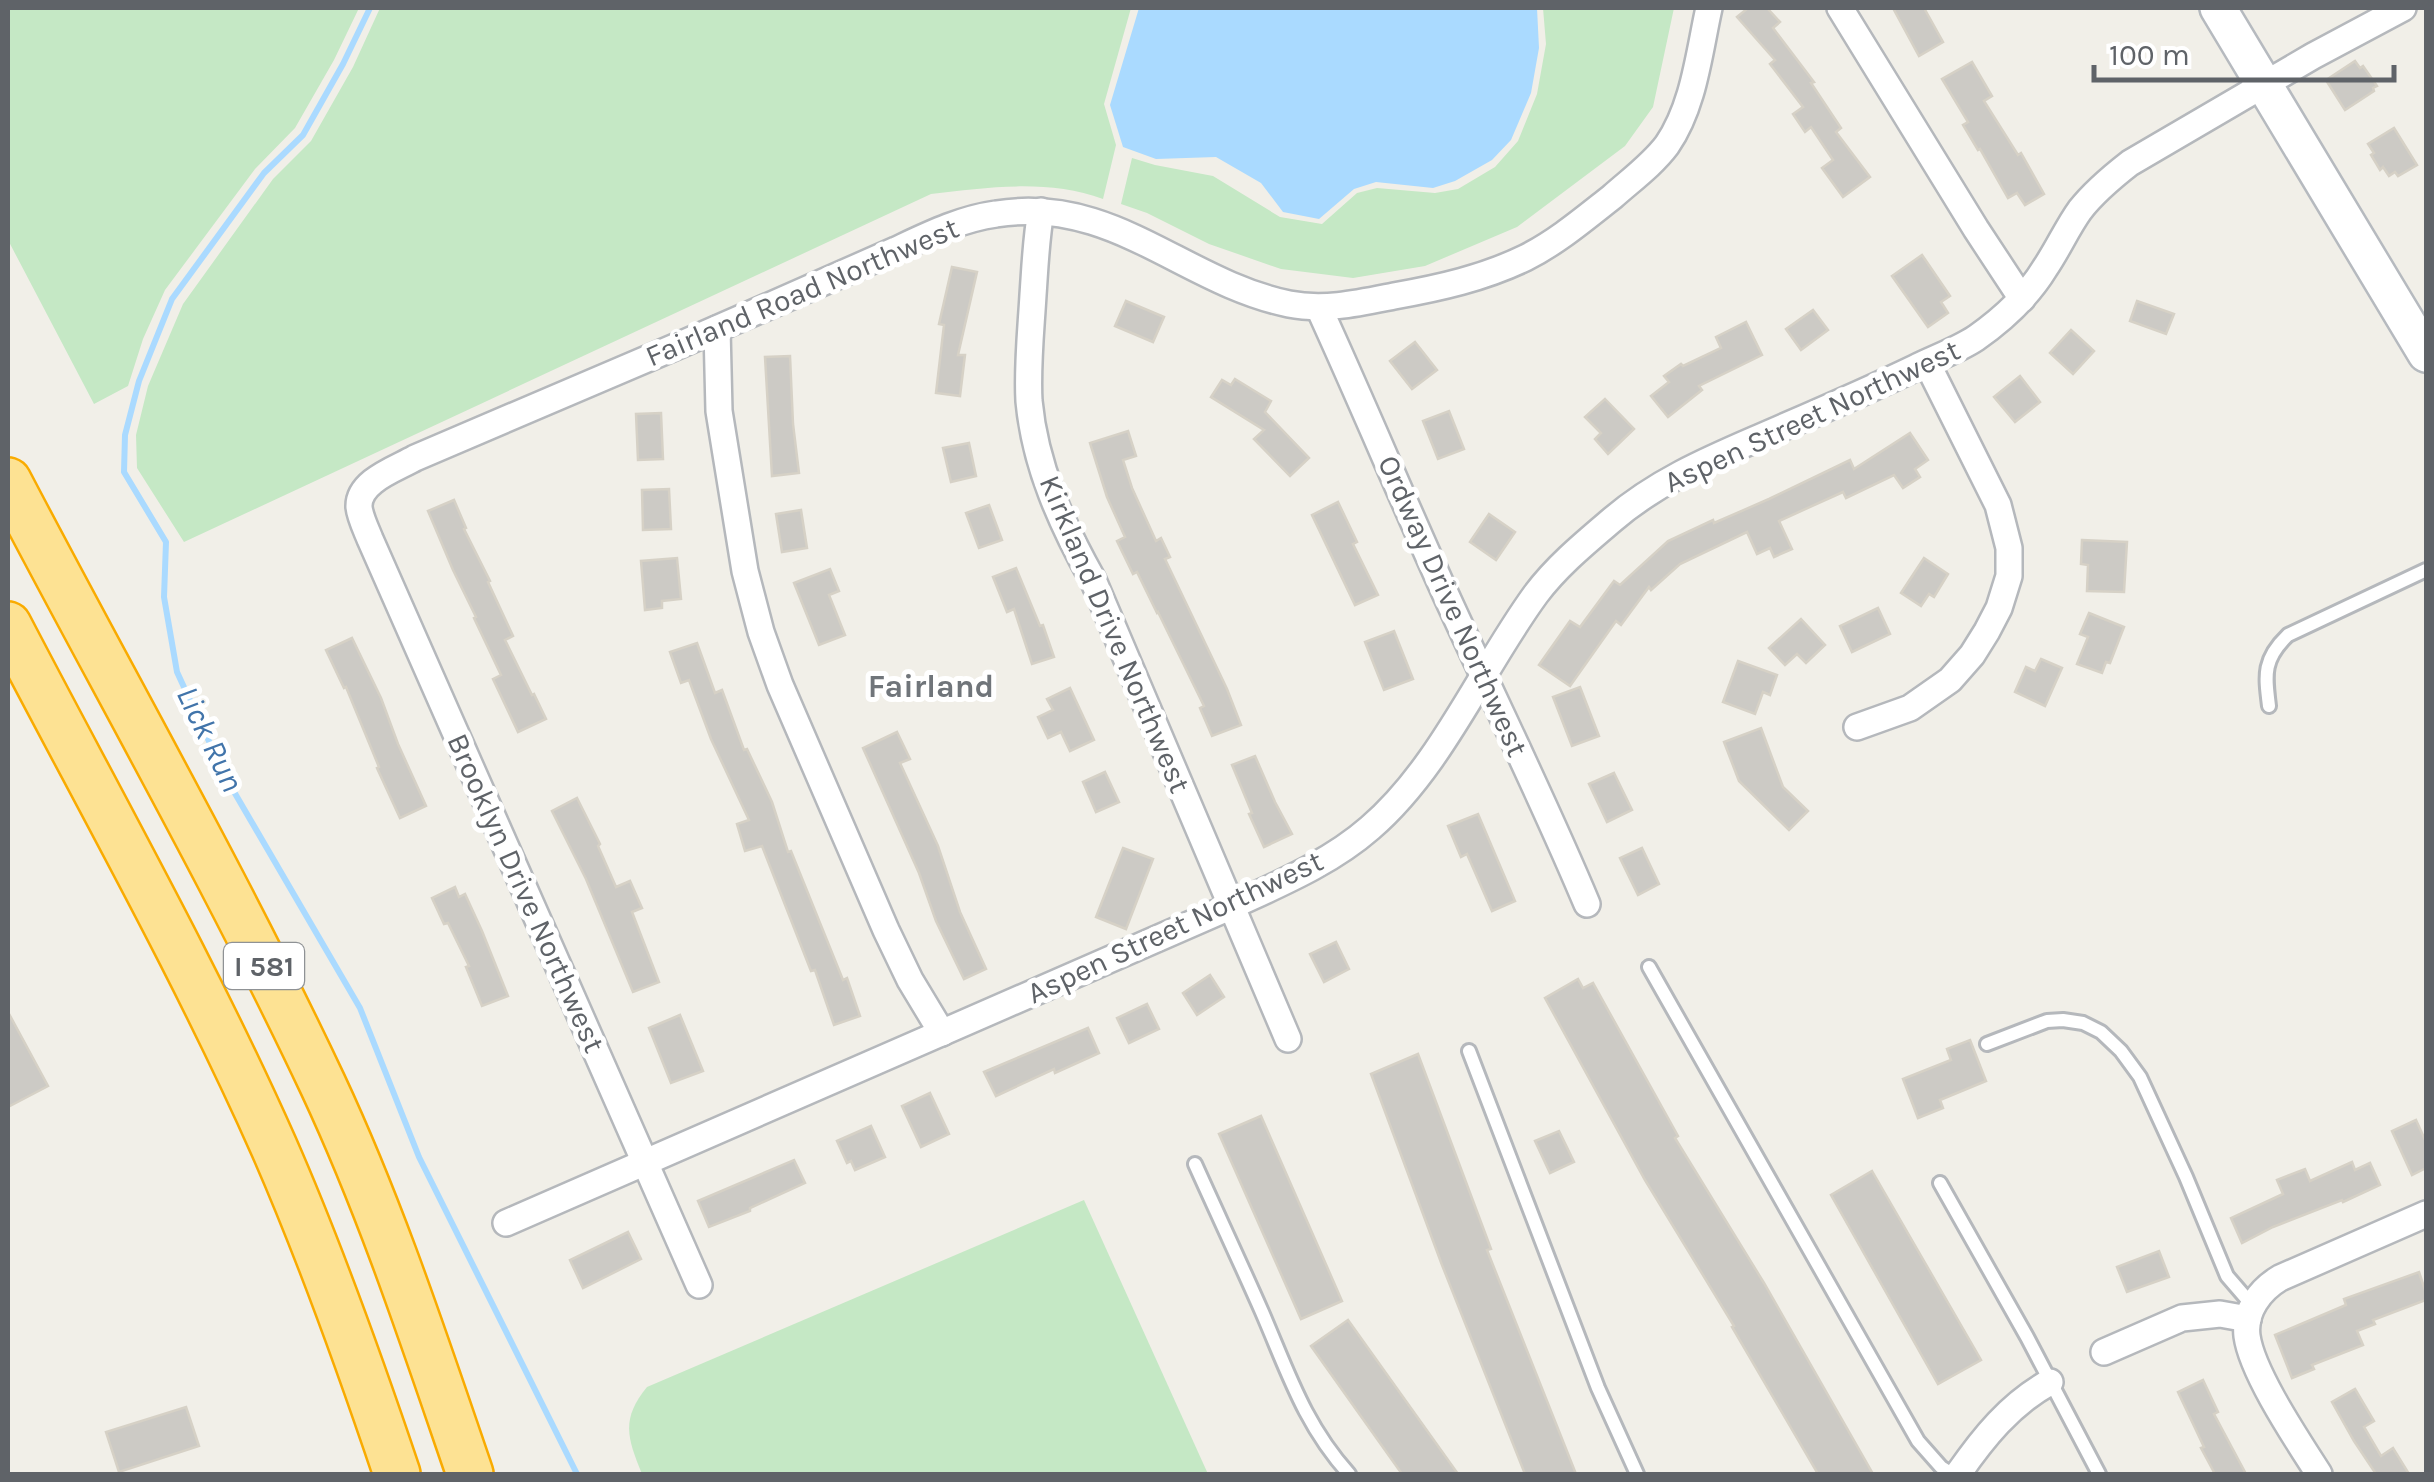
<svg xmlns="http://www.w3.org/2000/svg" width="2434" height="1482" font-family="Karla,sans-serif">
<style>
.green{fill:#c5e8c5}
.water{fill:#aadaff}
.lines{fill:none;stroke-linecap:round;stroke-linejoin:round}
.stream{stroke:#aadaff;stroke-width:6}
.building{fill:#cccac5;stroke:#d6d1c6;stroke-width:2.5}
.service-casing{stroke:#b5b8bc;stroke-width:18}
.minor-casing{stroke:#b5b8bc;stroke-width:30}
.secondary-casing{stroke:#b6babf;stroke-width:40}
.motorway-casing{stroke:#f9ab00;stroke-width:50}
.service{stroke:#fff;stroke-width:12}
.minor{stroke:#fff;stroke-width:25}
.secondary{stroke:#fff;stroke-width:35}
.motorway{stroke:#fde293;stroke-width:45}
.labels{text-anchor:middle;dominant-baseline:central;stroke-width:10;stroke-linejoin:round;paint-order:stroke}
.shield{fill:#fff;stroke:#8f9295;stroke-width:2.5}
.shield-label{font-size:28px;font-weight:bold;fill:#5f6368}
.street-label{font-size:30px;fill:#5f6368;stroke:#fff}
.neighbourhood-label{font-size:32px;font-weight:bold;fill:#70757a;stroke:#fff}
.water-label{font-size:32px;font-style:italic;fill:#4174aa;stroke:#fff}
</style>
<rect width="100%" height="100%" fill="#f1efe8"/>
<g class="green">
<polygon points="8,8 359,8 334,60 295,128 255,169 165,290 143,339 128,386 94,404 8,240"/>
<path d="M380 8H1131L1104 104 1116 145 1103 199C1049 179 988 187 931 194L184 542 137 468 136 435 148 386 183 304 273 179 311 141 353 67Z"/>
<polygon points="1543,8 1674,8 1653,107 1625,146 1517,227 1425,266 1353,278 1281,269 1209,244 1147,213 1121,204 1132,158 1155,165 1213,176 1280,217 1322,224 1357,193 1377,188 1435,193 1458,189 1495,167 1518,141 1537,94 1546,44"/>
<path d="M1084 1200 1208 1474H642C627 1437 621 1419 647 1387Z"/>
</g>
<polygon class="water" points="1139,8 1537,8 1539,48 1531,93 1511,140 1492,160 1455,181 1433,188 1376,182 1354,189 1319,219 1283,212 1261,183 1216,157 1156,159 1123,147 1110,105"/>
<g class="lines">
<polyline class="stream" points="370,8 343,64 303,135 264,173 172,299 139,381 125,435 124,472 166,542 164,597 177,672 226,778 360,1008 419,1157 577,1474"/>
</g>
<g class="building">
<polygon points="1748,8 1767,8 1780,22 1773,28 1814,82 1811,83 1841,128 1836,132 1870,177 1843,197 1822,168 1833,160 1811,127 1805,132 1793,114 1803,107 1770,64 1775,60 1737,17"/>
<polygon points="1893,8 1924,8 1943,42 1919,56"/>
<polygon points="2355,61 2360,68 2363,66 2377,86 2373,88 2374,91 2345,110 2326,80"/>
<polygon points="1972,62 1992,96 1984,101 2018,155 2021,153 2044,194 2025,205 2017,193 2008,198 1980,149 1978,150 1963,125 1968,122 1942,79"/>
<polygon points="2394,128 2417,165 2398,176 2395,172 2389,176 2383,167 2380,170 2371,155 2374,153 2368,144"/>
<polygon points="1922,255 1950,296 1941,302 1948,313 1928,327 1892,276"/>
<polygon points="952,267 977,272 958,355 965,355 960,396 936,393 944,325 939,324"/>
<polygon points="1126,301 1164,317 1153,342 1115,326"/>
<polygon points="2137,301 2174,314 2166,334 2130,321"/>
<polygon points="1813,310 1828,330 1801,350 1786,329"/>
<polygon points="1746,322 1762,355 1699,386 1702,390 1668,417 1651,396 1669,382 1664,376 1681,364 1683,366 1721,348 1716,337"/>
<polygon points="2071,330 2094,351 2073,374 2050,353"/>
<polygon points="1415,342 1437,370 1412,389 1390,361"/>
<polygon points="790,356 793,424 799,473 772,476 765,357"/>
<polygon points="2020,376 2040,402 2015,422 1994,397"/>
<polygon points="1235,379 1271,401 1265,412 1309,458 1290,476 1254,439 1264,430 1211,397 1222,380 1231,385"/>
<polygon points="1605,399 1634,429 1608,454 1595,439 1601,433 1585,417"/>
<polygon points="1449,411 1464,449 1438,459 1423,421"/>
<polygon points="661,413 663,459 638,460 636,414"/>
<polygon points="1128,431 1136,456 1123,460 1132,488 1156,541 1161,538 1170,557 1165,559 1227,689 1241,725 1212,736 1200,708 1204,706 1158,612 1157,613 1137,572 1133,574 1117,541 1125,537 1107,497 1090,443"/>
<polygon points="1910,433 1928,460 1915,469 1920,477 1903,488 1894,475 1846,498 1843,492 1779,521 1792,549 1774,557 1770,548 1757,554 1747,532 1680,564 1651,590 1649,587 1621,625 1616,621 1570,686 1539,665 1570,621 1580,627 1614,581 1620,585 1668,541 1713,520 1714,523 1769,499 1850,460 1854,469"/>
<polygon points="969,443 976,476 951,482 943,448"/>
<polygon points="669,489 671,529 643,530 642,490"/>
<polygon points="454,500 466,528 464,529 490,581 488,582 513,636 505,640 532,695 534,694 546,719 518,732 493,679 501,675 474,618 476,617 453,570 428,511"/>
<polygon points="1338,502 1357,542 1353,544 1378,595 1355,605 1312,515"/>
<polygon points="989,505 1002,540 979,548 966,513"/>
<polygon points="801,510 807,548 782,552 776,514"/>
<polygon points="1489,514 1515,532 1496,560 1470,542"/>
<polygon points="2082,540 2127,542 2124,592 2087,591 2088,565 2081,564"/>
<polygon points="677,558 681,599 662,601 662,608 645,610 641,561"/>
<polygon points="1924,558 1948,574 1934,597 1929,594 1921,606 1901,593"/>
<polygon points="1016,568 1040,626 1043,625 1054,657 1032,664 1014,609 1007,612 993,577"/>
<polygon points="830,569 839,591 829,595 845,635 819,645 794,583"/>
<polygon points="1878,608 1890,634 1852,652 1840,626"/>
<polygon points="2089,613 2124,627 2110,663 2106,662 2102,673 2077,664 2088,637 2080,634"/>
<polygon points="1801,619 1825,645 1806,663 1797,654 1785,665 1769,648"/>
<polygon points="1394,631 1413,679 1384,690 1365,642"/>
<polygon points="352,638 381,698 398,744 426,806 400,818 377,768 379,767 346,687 344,688 326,650"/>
<polygon points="697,643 715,693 722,690 744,750 747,749 772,802 788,852 791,851 843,980 847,978 860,1016 834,1025 815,970 811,971 762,846 745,851 737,824 749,820 711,739 689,680 681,683 670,652"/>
<polygon points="2041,659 2062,668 2045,706 2015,692 2026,667 2035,671"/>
<polygon points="1738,661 1777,675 1770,695 1763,692 1755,714 1723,702"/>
<polygon points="1580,687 1599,736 1572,746 1553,697"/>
<polygon points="1070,688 1094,740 1070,751 1061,732 1048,738 1038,717 1053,710 1047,699"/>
<polygon points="1761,728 1783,787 1808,811 1789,830 1739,781 1724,742"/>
<polygon points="897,732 910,759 900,763 938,846 960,912 986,969 964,979 936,921 919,873 863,748"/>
<polygon points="1255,756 1275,802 1292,834 1264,847 1249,814 1252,813 1232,765"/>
<polygon points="1105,772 1119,802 1096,812 1083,782"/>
<polygon points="1614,773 1632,810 1607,822 1589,784"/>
<polygon points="577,798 600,844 598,846 616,887 630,881 642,908 632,912 659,982 633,992 586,879 552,811"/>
<polygon points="1478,814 1515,901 1492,911 1467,854 1461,857 1448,826"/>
<polygon points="1123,848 1153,859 1126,929 1096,917"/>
<polygon points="1642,848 1659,884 1638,895 1620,858"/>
<polygon points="455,887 459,897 465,894 482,931 508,996 482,1006 466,967 469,966 448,923 444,924 432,898"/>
<polygon points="1336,942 1349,969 1324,982 1310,954"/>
<polygon points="1210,975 1224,997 1197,1015 1183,993"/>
<polygon points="1578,979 1583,988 1593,983 1678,1136 1675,1138 1764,1283 1873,1474 1818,1474 1732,1327 1734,1326 1645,1180 1545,998"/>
<polygon points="1147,1004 1159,1029 1129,1043 1117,1018"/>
<polygon points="8,1012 48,1086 8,1107"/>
<polygon points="680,1015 703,1071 671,1083 649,1028"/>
<polygon points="1088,1028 1099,1053 1055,1073 1054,1069 996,1096 984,1072"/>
<polygon points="1970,1040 1986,1081 1940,1100 1943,1108 1918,1118 1903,1079 1951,1060 1947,1049"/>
<polygon points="1418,1054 1491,1249 1487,1250 1576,1474 1525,1474 1442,1265 1371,1074"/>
<polygon points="930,1093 949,1134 921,1147 902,1106"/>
<polygon points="1261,1116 1342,1301 1301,1319 1219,1134"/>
<polygon points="2416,1120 2426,1142 2426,1168 2412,1175 2392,1131"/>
<polygon points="871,1126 885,1157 855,1170 851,1161 847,1163 837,1141"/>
<polygon points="1559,1131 1574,1162 1550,1173 1535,1141"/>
<polygon points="794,1160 805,1183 750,1208 750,1211 709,1227 698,1201"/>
<polygon points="2352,1162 2355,1170 2370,1163 2380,1185 2343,1202 2342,1200 2273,1227 2242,1243 2231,1218 2283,1194 2277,1180 2305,1169 2310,1181"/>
<polygon points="1872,1171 1981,1360 1938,1384 1831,1195"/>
<polygon points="628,1232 641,1259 583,1288 570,1260"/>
<polygon points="2159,1251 2169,1277 2127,1292 2117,1267"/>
<polygon points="2419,1272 2426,1293 2426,1300 2373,1320 2375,1324 2357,1331 2363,1345 2312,1365 2314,1369 2292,1378 2275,1335 2346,1305 2344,1299"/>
<polygon points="1348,1320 1458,1474 1402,1474 1311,1346"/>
<polygon points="2203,1380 2218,1412 2214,1414 2246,1474 2215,1474 2201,1448 2204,1447 2178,1392"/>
<polygon points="2355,1389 2374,1421 2364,1427 2381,1456 2393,1448 2409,1474 2376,1474 2354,1441 2332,1402"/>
<polygon points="186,1407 199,1446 119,1472 106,1432"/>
</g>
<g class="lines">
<g class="service-casing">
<g id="service">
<path d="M2269 706C2265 674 2263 659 2288 635L2426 570"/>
<polyline points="1649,967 1918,1441 1941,1467 1952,1474"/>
<polyline points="1987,1044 2047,1021 2063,1020 2083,1023 2101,1032 2121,1051 2140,1077 2186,1177 2227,1276 2252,1305"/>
<polyline points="1469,1051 1598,1388 1637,1474"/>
<path d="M1195 1164C1217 1213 1240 1262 1262 1312 1288 1372 1304 1424 1349 1474"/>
<polyline points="1940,1183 2027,1337 2099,1474"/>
</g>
</g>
<g class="minor-casing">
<g id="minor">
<polyline points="1840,8 1976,229 2022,299"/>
<path d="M1041 211C1036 238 1035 267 1033 295 1031 330 1027 366 1029 401 1035 466 1062 525 1093 580L1288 1039"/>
<path d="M1319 308C1362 402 1402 498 1445 593 1492 696 1543 799 1587 904"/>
<polyline points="717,329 719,411 745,571 761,632 780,685 886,930 910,980 942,1033"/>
<polyline points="1857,727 1910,708 1950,680 1972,655 1987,631 1999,608 2009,576 2009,548 1998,505 1927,363"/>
<path d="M506 1223 1232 906C1279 884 1330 863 1370 828 1441 767 1481 669 1536 594 1557 566 1585 543 1612 520 1655 483 1705 461 1756 439 1809 416 1863 393 1915 368 1935 358 1958 350 1976 338 2003 319 2028 296 2045 268 2058 249 2067 228 2080 210 2094 192 2112 177 2130 163L2313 56 2403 8"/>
<path d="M699 1285 370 539C366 529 360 517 359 507 358 481 396 469 415 458 538 406 662 353 785 299 822 283 859 266 896 250 928 235 960 219 996 214 1113 195 1183 282 1289 304 1325 311 1359 303 1394 296 1439 288 1484 278 1525 258 1557 242 1584 219 1612 197 1631 180 1652 165 1667 145 1694 106 1699 53 1709 8"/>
<polyline points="2104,1352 2182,1318 2220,1314 2248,1319"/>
<path d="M1958 1474C1983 1438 2010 1404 2050 1382"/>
<path d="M2319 1474C2298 1441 2252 1373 2247 1336 2244 1311 2260 1290 2280 1278L2426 1214"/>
</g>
</g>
<g class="secondary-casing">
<polyline id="secondary" points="2218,8 2426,354"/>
</g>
<g class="motorway-casing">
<g id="motorway">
<path d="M8 481C113 682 226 879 323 1085 382 1211 425 1343 470 1474"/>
<path d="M8 625C98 798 195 969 274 1147 321 1254 360 1364 397 1474"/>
</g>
</g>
<use href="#service" class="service"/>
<use href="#minor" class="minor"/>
<use href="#secondary" class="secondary"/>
<use href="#motorway" class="motorway"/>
</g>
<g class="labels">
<rect class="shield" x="224" y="943" width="80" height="46" rx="8"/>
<g class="shield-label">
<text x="264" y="966">I 581</text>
</g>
<g class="street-label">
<text transform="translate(802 292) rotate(-23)">Fairland Road Northwest</text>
<text transform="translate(1812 416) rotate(-25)">Aspen Street Northwest</text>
<text transform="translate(1453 606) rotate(66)">Ordway Drive Northwest</text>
<text transform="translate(1115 634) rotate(67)">Kirkland Drive Northwest</text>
<text transform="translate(526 893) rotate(66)">Brooklyn Drive Northwest</text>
<text transform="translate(1175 927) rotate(-25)">Aspen Street Northwest</text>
</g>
<g class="neighbourhood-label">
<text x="931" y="686">Fairland</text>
</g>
<g class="water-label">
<text transform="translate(210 739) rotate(64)">Lick Run</text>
</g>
</g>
<rect width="2434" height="1482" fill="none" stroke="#5f6368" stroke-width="20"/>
<path d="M2094 65v15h300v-15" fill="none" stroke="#5f6368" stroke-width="5"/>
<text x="2109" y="65" font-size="30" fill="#5f6368" stroke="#ffffff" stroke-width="8" paint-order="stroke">100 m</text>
</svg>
